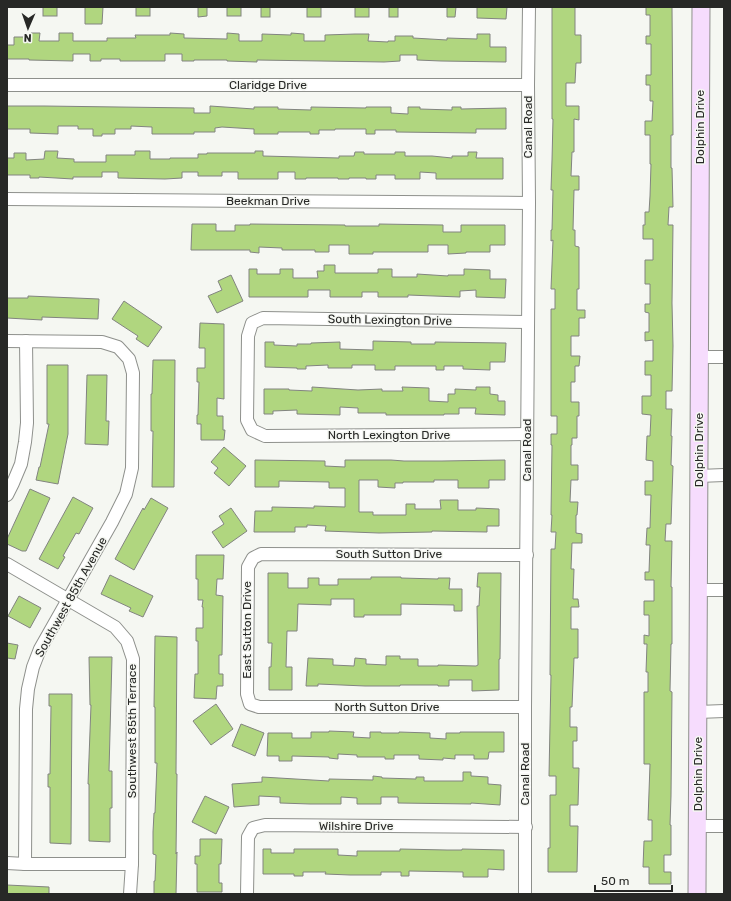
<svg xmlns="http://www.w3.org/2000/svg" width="731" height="901" font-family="Rubik,sans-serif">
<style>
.building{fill:#b0d67f;stroke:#828480}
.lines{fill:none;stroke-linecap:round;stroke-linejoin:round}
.street-casing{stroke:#8e908c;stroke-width:14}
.secondary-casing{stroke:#8e908c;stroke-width:19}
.street{stroke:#fff;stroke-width:12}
.secondary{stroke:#f6dcfd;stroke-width:17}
.labels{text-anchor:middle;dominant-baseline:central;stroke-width:3;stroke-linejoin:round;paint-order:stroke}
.street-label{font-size:12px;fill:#272826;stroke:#f5f7f2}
</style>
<rect width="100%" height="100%" fill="#f5f7f2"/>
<g class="building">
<rect x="43" y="7" width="14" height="9"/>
<polygon points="85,7 103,7 102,24 85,24"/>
<rect x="136" y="7" width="14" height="9"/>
<polygon points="198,7 207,7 207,16 198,17"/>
<rect x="227" y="7" width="14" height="9"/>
<rect x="261" y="7" width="9" height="10"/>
<rect x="307" y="7" width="14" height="10"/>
<rect x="355" y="7" width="14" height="10"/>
<rect x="389" y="7" width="9" height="10"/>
<polygon points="447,7 456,7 455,17 447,17"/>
<polygon points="477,7 507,7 506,19 477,18"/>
<polygon points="552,7 575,7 575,35 581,35 581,63 576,63 575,83 566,83 566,106 579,106 579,120 574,119 574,152 572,152 571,176 579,176 579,190 574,190 573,230 575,230 575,246 579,247 579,289 577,289 577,310 585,310 585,318 579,318 579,336 571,336 571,356 580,356 579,366 575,366 575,382 571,382 571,402 579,402 579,416 577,416 577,438 572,438 572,445 571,445 571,465 578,465 578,480 571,480 570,502 578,502 577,515 576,515 576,533 582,534 582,543 572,543 571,569 574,569 573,599 578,599 579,607 571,607 571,629 578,629 578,658 574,658 572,707 570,707 570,727 577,727 577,741 573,741 573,768 579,768 578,805 570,805 570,826 578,826 577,872 548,872 548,848 550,848 550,795 556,795 556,776 549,776 551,675 550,675 551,549 555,549 556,532 551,532 552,515 551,515 552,445 551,445 551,434 557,434 557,416 551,416 551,309 555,309 555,289 551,289 553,240 551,241 551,230 552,230 553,190 551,190 552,160 553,119 552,119"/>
<polygon points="646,7 672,7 673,135 671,135 671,168 672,168 673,207 669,207 668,225 673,225 672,303 673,346 672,391 666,391 666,409 672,409 671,436 672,436 671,465 673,466 671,524 666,524 665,541 672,541 671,587 672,587 672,644 671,644 670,691 672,692 671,796 670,825 671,825 671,855 664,855 664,872 671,872 671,884 649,884 649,867 643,867 644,841 652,841 652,820 648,820 650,764 644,764 644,692 648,692 648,672 646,672 647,644 644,644 644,635 649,636 649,615 644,615 644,601 654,601 654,580 645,580 645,572 649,572 650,545 646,545 647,528 650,528 651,495 645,495 645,481 653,481 653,461 646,460 647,436 650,436 651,415 642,414 642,396 651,396 651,375 645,375 645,361 653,361 653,340 645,341 645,332 649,332 649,313 645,312 645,304 650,304 650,284 645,284 645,260 653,260 653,239 643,239 643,225 645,225 645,212 649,212 650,196 651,164 650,164 650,135 645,135 645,121 652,121 653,101 650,101 650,85 646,85 646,75 651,75 651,44 646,44 646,36 650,36 650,15 646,15"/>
<polygon points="31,33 40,33 39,41 59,41 59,33 73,33 73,41 107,41 107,38 136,38 135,35 170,35 170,33 184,34 184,38 227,39 227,33 239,34 239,41 262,41 262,34 291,35 291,33 304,34 304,41 325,41 325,35 355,34 369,34 368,41 388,42 388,41 395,41 395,36 413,36 413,38 447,40 447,38 477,39 477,34 490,34 490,47 506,47 506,62 441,61 417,60 417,55 400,55 400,61 384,62 257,60 257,62 227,61 227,60 194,60 194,61 182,61 182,54 165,54 165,61 120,61 120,59 101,59 101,61 90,61 90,54 73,54 73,61 29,60 29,59 7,59 7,45 14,45 14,37 31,37"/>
<polygon points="7,106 44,106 194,108 194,113 210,113 210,106 254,109 254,107 278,107 278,109 311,110 311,107 366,108 366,107 391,107 391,113 408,114 408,107 420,107 420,109 452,110 452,107 461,107 461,109 506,108 506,129 476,129 476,133 396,132 396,130 375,130 375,134 366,134 366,129 335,129 335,130 319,130 319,134 310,134 310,132 278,132 278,134 254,134 254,129 222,127 215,128 215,132 194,132 194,134 152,134 152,127 131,126 131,129 115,129 115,134 102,134 102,136 93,136 93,129 78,129 78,126 58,126 58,134 30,133 30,129 7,129"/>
<polygon points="45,151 58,151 57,158 74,159 74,162 106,162 106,155 135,155 135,151 150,151 150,159 170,159 170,158 198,158 198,154 207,154 207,153 255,153 255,151 263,151 263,156 339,158 339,156 354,156 355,152 364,152 364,154 395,154 395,152 405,152 405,156 432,156 452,158 452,156 468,156 468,152 477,152 476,158 503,158 503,179 436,179 436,173 420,172 420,179 395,179 395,175 376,175 376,179 366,179 366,178 349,178 349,179 338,179 338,178 306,178 306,179 295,179 295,172 278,172 278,179 238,179 238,172 222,172 222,176 198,176 198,172 182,172 182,178 165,179 118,178 118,172 102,172 102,177 73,177 73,179 39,177 39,178 30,178 30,175 7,175 7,158 14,158 14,153 26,153 26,160 44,159"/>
<polygon points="192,224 216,224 216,231 235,231 235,225 250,225 250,224 345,225 345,226 379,226 379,224 443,225 443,232 461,232 461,225 505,225 505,245 490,245 490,252 466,252 466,253 448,254 448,245 428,245 428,252 373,252 373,254 349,254 349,245 329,245 329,252 315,252 315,250 282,250 282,248 259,247 259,253 250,252 250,250 191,250"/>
<polygon points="324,265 335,265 335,273 378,273 378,269 392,269 392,277 417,277 417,274 448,276 448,275 464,275 464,269 490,270 490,279 506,279 505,298 476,297 476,290 460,291 460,297 408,295 408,297 378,297 378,292 362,292 362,297 330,297 330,290 308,290 308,297 249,297 249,269 257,269 257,274 280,274 280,269 293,269 293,278 318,278 317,271 324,271"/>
<polygon points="231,275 243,301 217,313 208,296 222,290 218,281"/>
<polygon points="28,296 99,299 98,319 42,317 42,320 7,318 7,298 28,298"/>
<polygon points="124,301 162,327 148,347 136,339 138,336 112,319"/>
<polygon points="200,323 224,324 224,399 217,398 217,416 223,416 223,430 225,430 224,440 201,440 201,424 197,424 197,415 198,415 199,382 197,382 197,368 205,368 205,348 199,348"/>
<polygon points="373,341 411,342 411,344 435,344 435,342 506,343 505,362 490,362 490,370 463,369 463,366 444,366 444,370 436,370 436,366 395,366 395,370 375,370 375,365 352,365 352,368 328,368 328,365 306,366 306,369 297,369 297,368 265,367 265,342 274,342 274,345 297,346 297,344 311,344 311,343 340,342 340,349 373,350"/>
<polygon points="153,360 175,360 174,487 152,487 153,431 151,431 151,394 152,394"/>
<polygon points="47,365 68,365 68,434 58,484 36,480 39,467 40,467 49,424 47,424"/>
<polygon points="87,375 107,375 106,421 109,421 108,445 85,444"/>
<polygon points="312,387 358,390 382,389 382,391 403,391 402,387 429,388 429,401 448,402 448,394 455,394 455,389 476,390 476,387 490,387 490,394 498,395 498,401 505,401 505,415 475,414 476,408 459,408 459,414 444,414 444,415 386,415 386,413 358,413 358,408 340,407 340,415 297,414 297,410 273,411 273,414 264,414 264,389 289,389 289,390 312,391"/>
<polygon points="224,447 246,466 229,486 214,473 218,468 211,462"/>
<polygon points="255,460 325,461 325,466 345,467 345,460 391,460 404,461 442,461 505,460 505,480 489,480 489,488 458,488 458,480 434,480 434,482 403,482 403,483 395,483 395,488 378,487 378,480 359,480 359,512 373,512 373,515 406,515 406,504 415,504 415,509 441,509 440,500 458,500 458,510 476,510 476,508 499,509 499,526 487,526 487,532 432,531 432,532 379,533 325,531 326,526 307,525 307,527 295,527 295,532 254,532 255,511 272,511 272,507 314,508 314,506 345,507 345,488 329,488 329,482 279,481 279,487 255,487"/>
<polygon points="30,489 50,498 26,551 22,551 7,544 7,539"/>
<polygon points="73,497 93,508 79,534 76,533 63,556 65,557 58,569 39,559"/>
<polygon points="151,498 168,508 134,570 115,559 143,508 144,510"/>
<polygon points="231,508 247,531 223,548 212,532 224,524 219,516"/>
<polygon points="196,555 224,555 223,579 217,579 216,595 223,596 222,655 219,655 219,674 223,674 223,686 217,686 216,699 194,698 195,674 198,674 198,641 196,641 196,628 203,628 203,607 202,607 203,600 198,600 198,579 196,579"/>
<polygon points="268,573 288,573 288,588 308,588 308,578 319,578 319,585 338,585 338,579 371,579 371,577 401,577 401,578 438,579 438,578 450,578 449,589 462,589 462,611 454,611 454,605 401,604 401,615 364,615 364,617 354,617 354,599 331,599 331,605 298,604 297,631 287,631 286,667 292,667 292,690 269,690 269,667 271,667 272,643 268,643"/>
<polygon points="478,573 501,573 500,659 499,659 499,690 472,691 472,680 449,680 449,686 438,686 438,685 400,685 400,686 365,686 318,684 318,686 306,686 308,658 333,659 333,665 354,666 355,658 366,659 366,664 386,665 386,656 400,656 400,659 418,659 418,666 438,666 438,665 476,666 478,665 477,606 479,606 480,587 477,587"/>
<polygon points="110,575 153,596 143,617 129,611 131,608 101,594"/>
<polygon points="19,596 41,608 30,628 8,616"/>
<polygon points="155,636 177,637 176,774 177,774 176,854 177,852 176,894 154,894 154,881 155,881 156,855 153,854 153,832 154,813 155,813 157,763 155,763 155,707 154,707"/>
<polygon points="7,643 18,645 15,659 7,658"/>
<polygon points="89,657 112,657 109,771 112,771 112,808 110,808 110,842 89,841 89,784 88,784 91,705 90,705"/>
<polygon points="49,694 72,694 71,844 50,843 50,787 48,787 48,774 50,774 51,706 49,706"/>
<polygon points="216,704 233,729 211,745 193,721"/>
<polygon points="241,724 264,733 255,756 232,746"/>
<polygon points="329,731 354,732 353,737 370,738 370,732 381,732 381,733 399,733 399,732 430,733 430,738 446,739 446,733 460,733 460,732 504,732 504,752 489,752 488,759 474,759 474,755 455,755 455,759 443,758 443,760 419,759 419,755 394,755 394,759 385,759 385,757 357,757 357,755 338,754 338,759 329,758 329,757 292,756 292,761 279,761 279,756 267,756 268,733 292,733 292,738 311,738 311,732 329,732"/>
<polygon points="463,772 471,772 471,776 488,777 488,784 501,785 500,805 471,803 471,804 398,803 398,797 381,797 381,804 357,804 357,798 341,797 341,804 310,804 280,803 280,797 259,796 259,805 234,807 232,784 262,782 262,777 329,781 329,779 373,780 373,776 382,777 382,778 416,779 416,777 424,777 424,781 463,781"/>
<polygon points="205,796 229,807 216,834 192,822"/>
<polygon points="200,839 222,839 221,864 219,864 219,883 222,883 222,892 197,892 197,864 195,864 195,856 200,856"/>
<polygon points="263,849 271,849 271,853 294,853 294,849 338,849 338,855 357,856 357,851 400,851 400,849 447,850 462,850 462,849 504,850 504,870 488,869 488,877 463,877 463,872 409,871 409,876 401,876 401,872 381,872 381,875 350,875 325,874 326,872 303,872 303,876 294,876 294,874 263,874"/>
<polygon points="7,885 49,887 49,894 7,894"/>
</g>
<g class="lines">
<g class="street-casing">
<g id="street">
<polyline points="7,85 528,85"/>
<polyline points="7,199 529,203"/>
<polyline points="7,341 102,342 118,347 129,359 133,373 132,468 126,494 112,522 40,649 33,667 28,689 26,709 25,864"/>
<polyline points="699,357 724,357"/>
<polyline points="527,434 265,436 252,430 247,420 248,336 252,323 263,318 528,322"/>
<polyline points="699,476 724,475"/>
<polyline points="7,495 13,483 21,464 25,442 27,423 26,341"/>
<polyline points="7,564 115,627 127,641 133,659 132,864 130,894"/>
<polyline points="698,590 724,590"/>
<polyline points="525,707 259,707 250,704 247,694 248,567 253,558 261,554 527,555"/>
<polyline points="698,712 724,711"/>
<polyline points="698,826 724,826"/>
<polyline points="7,863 25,864 132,864"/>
<polyline points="247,894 248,837 253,828 265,825 526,827"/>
<polyline points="525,894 525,707 529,203 528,85 529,7"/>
</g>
</g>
<g class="secondary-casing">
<polyline id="secondary" points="697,894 701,7"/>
</g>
<use href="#street" class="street"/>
<use href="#secondary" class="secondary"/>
</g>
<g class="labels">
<g class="street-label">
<text x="268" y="85">Claridge Drive</text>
<text transform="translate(528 127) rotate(-90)">Canal Road</text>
<text transform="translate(700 127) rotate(-90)">Dolphin Drive</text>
<text x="268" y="201">Beekman Drive</text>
<text transform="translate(390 320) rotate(1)">South Lexington Drive</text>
<text x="389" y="435">North Lexington Drive</text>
<text transform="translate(527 450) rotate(-90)">Canal Road</text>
<text transform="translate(699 450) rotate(-90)">Dolphin Drive</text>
<text x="389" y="554">South Sutton Drive</text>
<text transform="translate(71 597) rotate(-61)">Southwest 85th Avenue</text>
<text transform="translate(247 630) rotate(-90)">East Sutton Drive</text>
<text x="387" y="707">North Sutton Drive</text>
<text transform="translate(132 731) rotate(-90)">Southwest 85th Terrace</text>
<text transform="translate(525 774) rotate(-90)">Canal Road</text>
<text transform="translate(698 774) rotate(-90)">Dolphin Drive</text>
<text x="356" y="826">Wilshire Drive</text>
</g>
</g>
<rect width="731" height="901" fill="none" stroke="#272826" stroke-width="16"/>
<g transform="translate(28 28) rotate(182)" stroke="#f5f7f2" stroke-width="3" paint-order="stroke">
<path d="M0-3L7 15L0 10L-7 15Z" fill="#272826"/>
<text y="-6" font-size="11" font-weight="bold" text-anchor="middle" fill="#272826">N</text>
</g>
<path d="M595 885v6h77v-6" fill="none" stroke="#272826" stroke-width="2"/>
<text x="601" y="885" font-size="12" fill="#272826" stroke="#f5f7f2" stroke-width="3" paint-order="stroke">50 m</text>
</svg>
